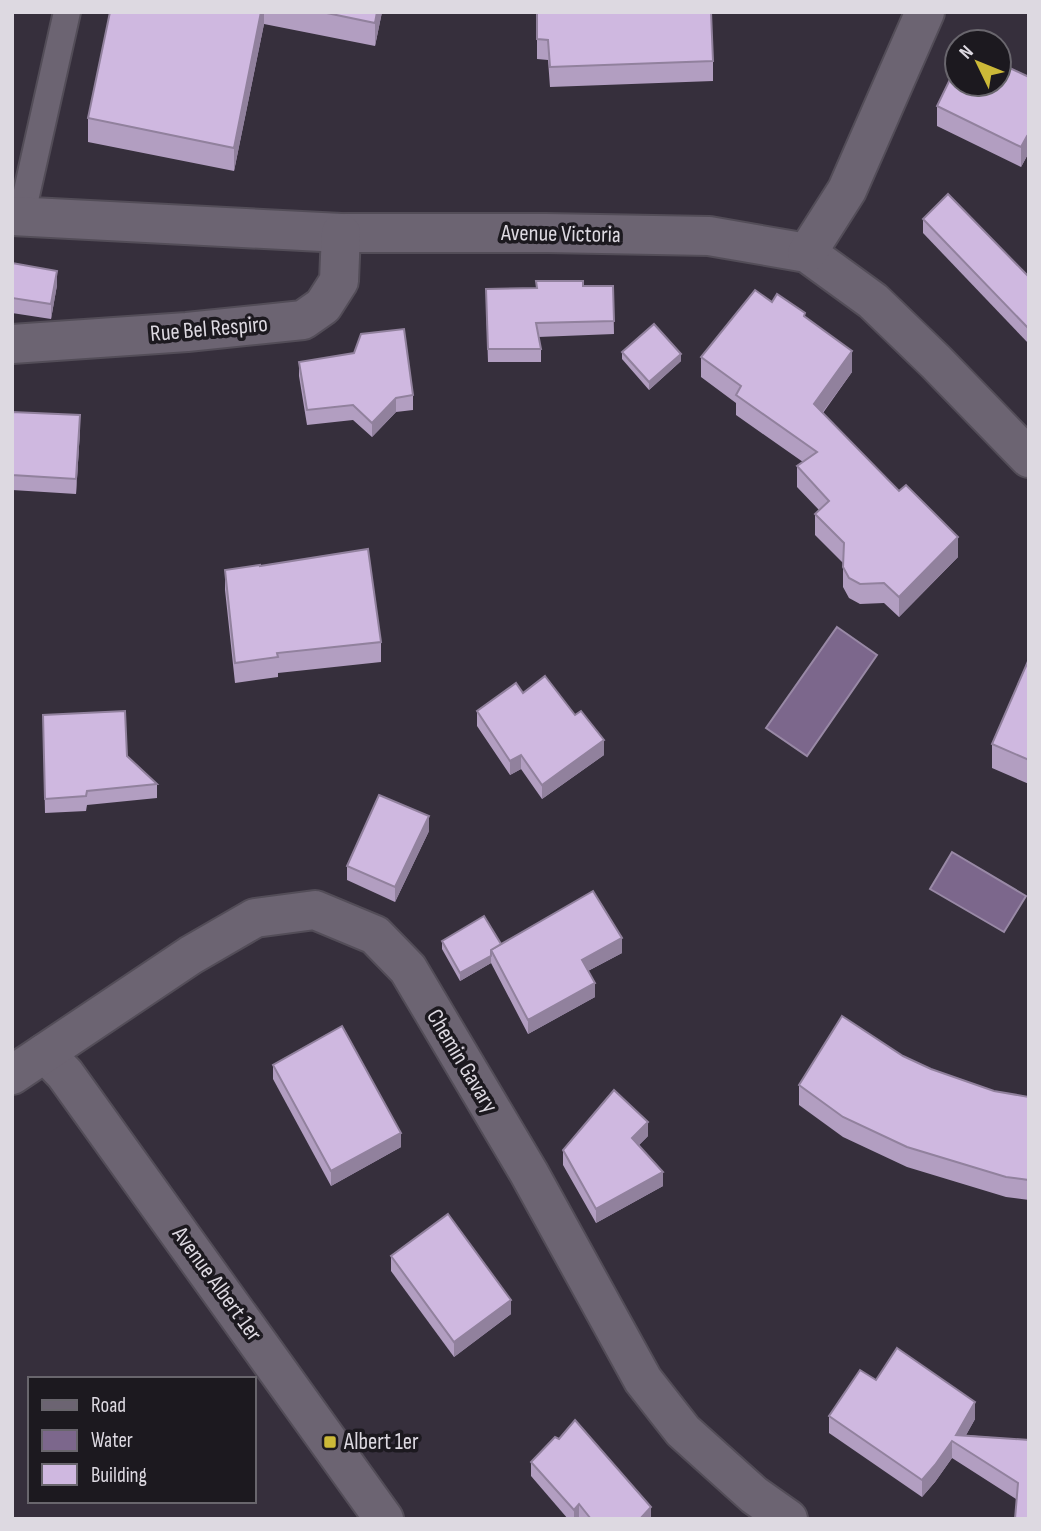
<svg xmlns="http://www.w3.org/2000/svg" width="1041" height="1531" font-family="'Sofia Sans Condensed',sans-serif">
<style>
.water{fill:#7c678c;stroke:#9989a6;stroke-width:2}
.lines{fill:none;stroke-linecap:round;stroke-linejoin:round}
.lane-casing{stroke:#534d58;stroke-width:30}
.street-casing{stroke:#534d58;stroke-width:42}
.lane{stroke:#6c6472;stroke-width:26}
.street{stroke:#6c6472;stroke-width:38}
.wall{fill:#b29ec1}
.shaded-wall{fill:#91819d}
.building{fill:#cfb8e0;stroke:#91819d;stroke-width:2}
.poi-dot{fill:#ccb938;stroke:#1c191f;stroke-width:2.5}
.labels{text-anchor:middle;dominant-baseline:central;stroke-width:7;stroke-linejoin:round;paint-order:stroke}
.street-label{font-size:23px;fill:#ddd9e1;stroke:#1c191f}
.poi-label{font-size:23px;fill:#ddd9e1;stroke:#1c191f;text-anchor:start}
</style>
<rect width="100%" height="100%" fill="#362f3c"/>
<g class="water">
<polygon points="837,627 877,655 807,756 766,728"/>
<polygon points="952,852 1026,896 1004,932 930,889"/>
</g>
<g class="lines">
<g class="lane-casing">
<polyline id="lane" points="21,218 67,12"/>
</g>
<g class="street-casing">
<g id="street">
<polyline points="12,216 341,233 547,233 709,236 807,253 873,301 936,362 1029,458"/>
<polyline points="807,253 847,190 925,12"/>
<polyline points="12,344 187,332 303,320 323,306 339,281 341,233"/>
<polyline points="45,1053 65,1074 384,1519"/>
<polyline points="12,1075 191,955 255,918 315,910 375,935 408,969 529,1173 643,1380 683,1431 754,1495 788,1519"/>
</g>
</g>
<use href="#lane" class="lane"/>
<use href="#street" class="street"/>
</g>
<g class="wall">
<polygon points="110,12 382,12 375,46 264,24 234,171 88,142 88,118"/>
<polygon points="537,12 713,61 713,81 550,87 548,60 537,59"/>
<polygon points="1029,77 1029,157 1027,156 1021,167 937,126 937,106"/>
<polygon points="923,219 1029,277 1029,344 923,233"/>
<polygon points="12,263 57,285 51,319 12,313"/>
<polygon points="536,281 583,286 613,286 614,334 538,337 541,349 541,362 488,362 486,302 536,288"/>
<polygon points="772,302 805,317 852,372 823,413 958,557 899,617 884,603 860,604 849,598 843,587 843,563 815,535 815,514 819,510 797,487 797,466 803,462 736,415 736,403 701,377 701,357"/>
<polygon points="622,352 681,361 649,390 622,359"/>
<polygon points="354,353 413,395 413,410 396,412 372,437 353,420 307,425 299,376 299,362"/>
<polygon points="12,412 80,430 76,494 12,490"/>
<polygon points="260,566 381,642 381,662 278,673 278,677 235,683 225,590 225,570"/>
<polygon points="1029,659 1029,784 992,768 992,744"/>
<polygon points="523,693 604,755 542,799 521,769 510,775 477,726 477,711"/>
<polygon points="43,715 127,756 157,784 157,798 87,805 86,811 45,813"/>
<polygon points="429,831 395,902 347,880 347,866"/>
<polygon points="442,941 501,944 622,953 588,971 595,997 528,1034 491,963 460,981 442,949"/>
<polygon points="903,1056 931,1069 994,1091 1029,1097 1029,1200 1006,1197 907,1167 843,1137 799,1105 799,1085"/>
<polygon points="273,1065 401,1147 331,1186 273,1079"/>
<polygon points="648,1136 639,1145 663,1186 596,1223 563,1165 563,1150"/>
<polygon points="391,1256 511,1314 454,1357 391,1271"/>
<polygon points="876,1380 975,1419 966,1435 1029,1440 1016,1499 952,1458 935,1482 922,1497 829,1433 829,1416"/>
<polygon points="531,1462 651,1519 568,1519 531,1476"/>
</g>
<g class="shaded-wall">
<polygon points="261,12 264,12 264,24 234,171 234,148"/>
<polygon points="377,12 382,12 375,46 375,23"/>
<polygon points="1027,136 1027,156 1021,167 1021,147"/>
<polygon points="57,271 57,285 51,319 51,304"/>
<polygon points="852,351 852,372 814,424 814,404"/>
<polygon points="681,354 681,361 649,390 649,382"/>
<polygon points="396,398 396,412 372,437 372,423"/>
<polygon points="80,415 80,430 76,494 76,479"/>
<polygon points="958,537 958,557 899,617 899,597"/>
<polygon points="604,740 604,755 542,799 542,785"/>
<polygon points="521,755 521,769 510,775 510,761"/>
<polygon points="429,816 429,831 395,902 395,887"/>
<polygon points="622,938 622,953 582,974 582,960"/>
<polygon points="491,956 491,963 460,981 460,973"/>
<polygon points="595,983 595,997 528,1034 528,1020"/>
<polygon points="648,1122 648,1136 632,1152 632,1138"/>
<polygon points="401,1133 401,1147 331,1186 331,1171"/>
<polygon points="663,1172 663,1186 596,1223 596,1209"/>
<polygon points="511,1300 511,1314 454,1357 454,1342"/>
<polygon points="975,1402 975,1419 960,1446 956,1435"/>
<polygon points="952,1441 952,1458 935,1482 922,1497 922,1480"/>
<polygon points="579,1504 579,1519 574,1519 574,1510"/>
<polygon points="651,1507 651,1519 640,1519"/>
</g>
<g class="building">
<polygon points="110,12 261,12 234,148 88,118"/>
<polygon points="322,12 377,12 375,23"/>
<polygon points="537,12 711,12 713,61 550,67 548,40 537,39"/>
<polygon points="999,63 1029,77 1029,137 1027,136 1021,147 937,106 957,65 957,84 999,84"/>
<polygon points="948,194 1029,277 1029,329 923,219"/>
<polygon points="12,263 57,271 51,304 12,298"/>
<polygon points="536,281 583,281 583,286 613,286 614,321 536,323 541,349 488,349 486,289 537,288"/>
<polygon points="755,290 772,302 777,294 805,313 804,316 852,351 814,404 899,491 906,485 958,537 899,597 884,583 860,584 849,578 843,567 844,543 815,514 829,501 797,466 817,452 736,395 741,386 701,357"/>
<polygon points="654,324 681,354 649,382 622,352"/>
<polygon points="404,329 413,395 396,398 372,423 353,405 307,410 299,362 354,353 361,334"/>
<polygon points="12,412 80,415 76,479 12,475"/>
<polygon points="368,549 381,642 277,653 278,657 235,663 225,570 260,565 260,566"/>
<polygon points="1029,659 1029,760 992,744"/>
<polygon points="545,676 575,715 581,711 604,740 542,785 521,755 510,761 477,711 516,683 523,693"/>
<polygon points="125,711 127,756 157,784 87,791 86,796 45,799 43,715"/>
<polygon points="379,795 429,816 395,887 347,866"/>
<polygon points="593,891 622,938 582,960 595,983 528,1020 491,950"/>
<polygon points="484,916 501,944 491,950 491,956 460,973 442,941"/>
<polygon points="842,1016 903,1056 931,1069 994,1091 1029,1097 1029,1180 1006,1177 907,1147 843,1117 799,1085"/>
<polygon points="342,1026 401,1133 331,1171 273,1065"/>
<polygon points="614,1090 648,1122 632,1138 663,1172 596,1209 563,1150"/>
<polygon points="448,1214 511,1300 454,1342 391,1256"/>
<polygon points="897,1348 975,1402 956,1435 1029,1440 1029,1519 1015,1519 1018,1483 952,1441 935,1465 922,1480 829,1416 860,1370 876,1380"/>
<polygon points="575,1420 651,1507 640,1519 591,1519 579,1504 574,1510 531,1462 555,1437 559,1439"/>
</g>
<rect class="poi-dot" x="323" y="1435" width="14" height="14" rx="3.5"/>
<g class="labels">
<g class="street-label">
<text transform="translate(561 234) rotate(1)">Avenue Victoria</text>
<text transform="translate(209 329) rotate(-5)">Rue Bel Respiro</text>
<text transform="translate(462 1061) rotate(59)">Chemin Gavary</text>
<text transform="translate(217 1284) rotate(54)">Avenue Albert 1er</text>
</g>
<g class="poi-label">
<text x="344" y="1442">Albert 1er</text>
</g>
</g>
<rect width="1041" height="1531" fill="none" stroke="#ddd9e1" stroke-width="28"/>
<rect x="28" y="1377" width="228" height="126" fill="#1c191f" stroke="#69666d" stroke-width="2"/>
<rect x="42" y="1400" width="35" height="10" fill="#6c6472" stroke="#69666d" stroke-width="2"/>
<text x="91" y="1412" font-size="21" fill="#ddd9e1">Road</text>
<rect x="42" y="1430" width="35" height="21" fill="#7c678c" stroke="#69666d" stroke-width="2"/>
<text x="91" y="1447" font-size="21" fill="#ddd9e1">Water</text>
<rect x="42" y="1464" width="35" height="21" fill="#cfb8e0" stroke="#69666d" stroke-width="2"/>
<text x="91" y="1482" font-size="21" fill="#ddd9e1">Building</text>
<g transform="translate(978 63) rotate(313)"><circle r="33" fill="#1c191f" stroke="#69666d" stroke-width="2"/>
<path d="M0-5L12 26L0 18L-12 26Z" fill="#ccb938"/>
<text y="-10" font-size="19" font-weight="bold" text-anchor="middle" fill="#ddd9e1">N</text>
</g>
</svg>
